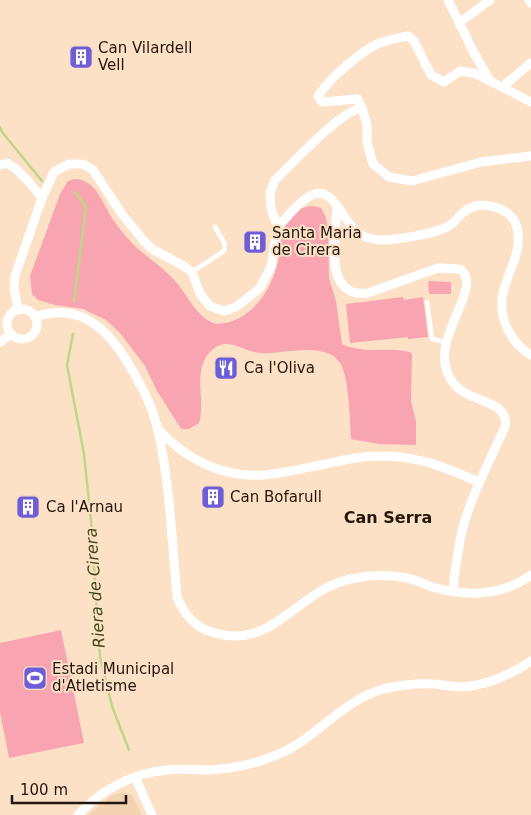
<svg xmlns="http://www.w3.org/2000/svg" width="531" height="815" font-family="'DejaVu Sans',sans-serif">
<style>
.built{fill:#f4d3b2}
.green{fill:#f8a5b1}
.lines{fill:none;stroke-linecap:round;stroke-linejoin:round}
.stream{stroke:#bdd787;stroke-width:2.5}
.lane{stroke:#fff;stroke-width:4.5}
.street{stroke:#fff;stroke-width:9}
.labels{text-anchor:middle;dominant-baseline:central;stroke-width:4;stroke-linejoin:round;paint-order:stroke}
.poi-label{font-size:15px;fill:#21170d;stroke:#fde1c6;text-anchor:start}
.neighbourhood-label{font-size:16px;font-weight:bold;fill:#21170d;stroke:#fde1c6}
.water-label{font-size:16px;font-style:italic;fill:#3b4a10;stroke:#fde1c6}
</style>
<rect width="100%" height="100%" fill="#fde1c6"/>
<polygon class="built" points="123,792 132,795 142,815 88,815 111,796"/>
<g class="green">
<path d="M74 179C97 179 102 204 114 221 120 229 126 237 133 244 146 257 162 266 174 280 188 294 195 317 216 324 250 323 271 292 278 261 281 250 280 238 284 227 289 213 305 202 321 208L325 215 328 227 329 278 336 301 342 344C365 355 386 346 410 352L412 354 411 401 416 421V445L379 444 351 439C350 422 349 376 340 363 325 340 283 355 260 353 242 352 227 334 210 352 192 371 206 401 199 423L189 429H181L157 391 145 366 120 333 106 320 83 309 55 305 38 300 32 294 30 276 60 194 68 181Z"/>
<polygon points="428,281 451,282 451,294 429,294"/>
<polygon points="403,297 404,300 423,297 428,337 408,339 408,337 350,343 346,304"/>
<polygon points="61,630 84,743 9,758 0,712 0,643"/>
</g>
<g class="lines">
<g class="stream">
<polyline points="0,127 2,132 42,181"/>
<polyline points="74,301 86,207 75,192"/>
<polyline points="73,334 67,365 84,454 91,521 100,657 112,706 129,750"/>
</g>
<g class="lane">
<polyline points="192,272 224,251 225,244 215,227"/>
<polyline points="427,302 432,339 445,342"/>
</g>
<g class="street">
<polyline points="448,0 473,51 490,81"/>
<polyline points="529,0 531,3"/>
<polyline points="459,23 490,0"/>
<polyline points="502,87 531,63"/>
<path d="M362 108 358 99 322 102 318 96C331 77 357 55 377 44 387 40 397 38 408 36L414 41 431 75 444 82 460 71 474 73 531 102"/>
<polyline points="0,165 7,163 16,169 29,182 42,198"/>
<path d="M337 206C336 234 322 299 368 293L438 268 460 269C487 289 421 343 454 384 465 397 484 399 498 408 504 414 507 419 505 427 490 460 473 492 463 527 458 548 455 569 453 591"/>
<path d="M278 227C287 217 296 205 308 197 332 181 342 220 357 232 369 241 382 241 396 239 412 237 430 234 445 228 454 225 459 214 468 209 483 201 507 207 515 222 531 259 486 286 508 330 513 340 521 349 531 355"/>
<circle cx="22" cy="324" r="15"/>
<path d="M18 310 14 288 15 276 42 198 54 172 69 164H83L93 170 122 214 143 240 152 249 182 265 192 272 200 294 210 306 224 311 236 307 260 288 271 267 278 227 271 209 270 193 275 180C292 164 341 110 362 108L367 125V142L373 164 389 177 412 181 481 162 531 156"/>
<path d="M35 317C85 300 113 335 135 375 145 392 154 411 158 431 170 483 172 543 177 597 188 624 205 635 236 636 268 636 293 608 319 592 332 584 347 579 362 577 376 575 393 575 407 578 416 580 424 584 432 587 466 597 503 596 531 575"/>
<polyline points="0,342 11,334"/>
<path d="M158 429C185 459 223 478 263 475 286 473 309 467 331 463 347 459 364 456 380 456 416 455 447 468 479 482"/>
<polyline points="135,777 152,815"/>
<path d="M78 815C101 790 132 773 167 770 180 768 194 770 208 770 231 769 253 765 274 756 316 740 339 702 383 689 400 685 417 683 435 684 444 685 452 687 461 687 487 686 510 675 531 661"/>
</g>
</g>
<defs>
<g id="building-square" transform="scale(1.25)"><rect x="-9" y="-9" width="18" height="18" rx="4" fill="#6e5dd7" stroke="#fde1c6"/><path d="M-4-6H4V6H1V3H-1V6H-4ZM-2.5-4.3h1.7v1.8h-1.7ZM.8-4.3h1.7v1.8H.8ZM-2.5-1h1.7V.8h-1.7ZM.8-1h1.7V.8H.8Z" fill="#fff"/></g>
<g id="restaurant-square" transform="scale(1.25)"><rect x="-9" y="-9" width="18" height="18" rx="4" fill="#6e5dd7" stroke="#fde1c6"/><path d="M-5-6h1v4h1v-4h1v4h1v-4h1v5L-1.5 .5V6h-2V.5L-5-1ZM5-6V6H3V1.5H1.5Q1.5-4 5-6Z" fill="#fff"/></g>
<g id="stadium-square" transform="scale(1.25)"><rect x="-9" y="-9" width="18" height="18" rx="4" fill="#6e5dd7" stroke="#fde1c6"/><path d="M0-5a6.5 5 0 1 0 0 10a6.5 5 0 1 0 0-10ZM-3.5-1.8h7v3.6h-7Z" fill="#fff"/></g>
</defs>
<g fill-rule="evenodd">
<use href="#building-square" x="81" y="57"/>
<use href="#building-square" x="255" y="242"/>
<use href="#restaurant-square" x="226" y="368"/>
<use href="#building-square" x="213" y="497"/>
<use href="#building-square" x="28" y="507"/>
<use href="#stadium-square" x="35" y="678"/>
</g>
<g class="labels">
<g class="poi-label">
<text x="98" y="48">Can Vilardell<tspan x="98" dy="17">Vell</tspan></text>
<text x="272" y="233">Santa Maria<tspan x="272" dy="17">de Cirera</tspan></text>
<text x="244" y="368">Ca l'Oliva</text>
<text x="230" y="497">Can Bofarull</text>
<text x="46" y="507">Ca l'Arnau</text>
<text x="52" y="669">Estadi Municipal<tspan x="52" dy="17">d'Atletisme</tspan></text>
</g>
<g class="neighbourhood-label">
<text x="388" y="517">Can Serra</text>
</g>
<g class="water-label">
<text transform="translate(95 588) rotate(-94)">Riera de Cirera</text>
</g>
</g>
<path d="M12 795v8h114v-8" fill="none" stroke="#21170d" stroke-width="2.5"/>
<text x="20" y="795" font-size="15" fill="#21170d" stroke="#fde1c6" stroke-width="4" paint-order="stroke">100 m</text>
</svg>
